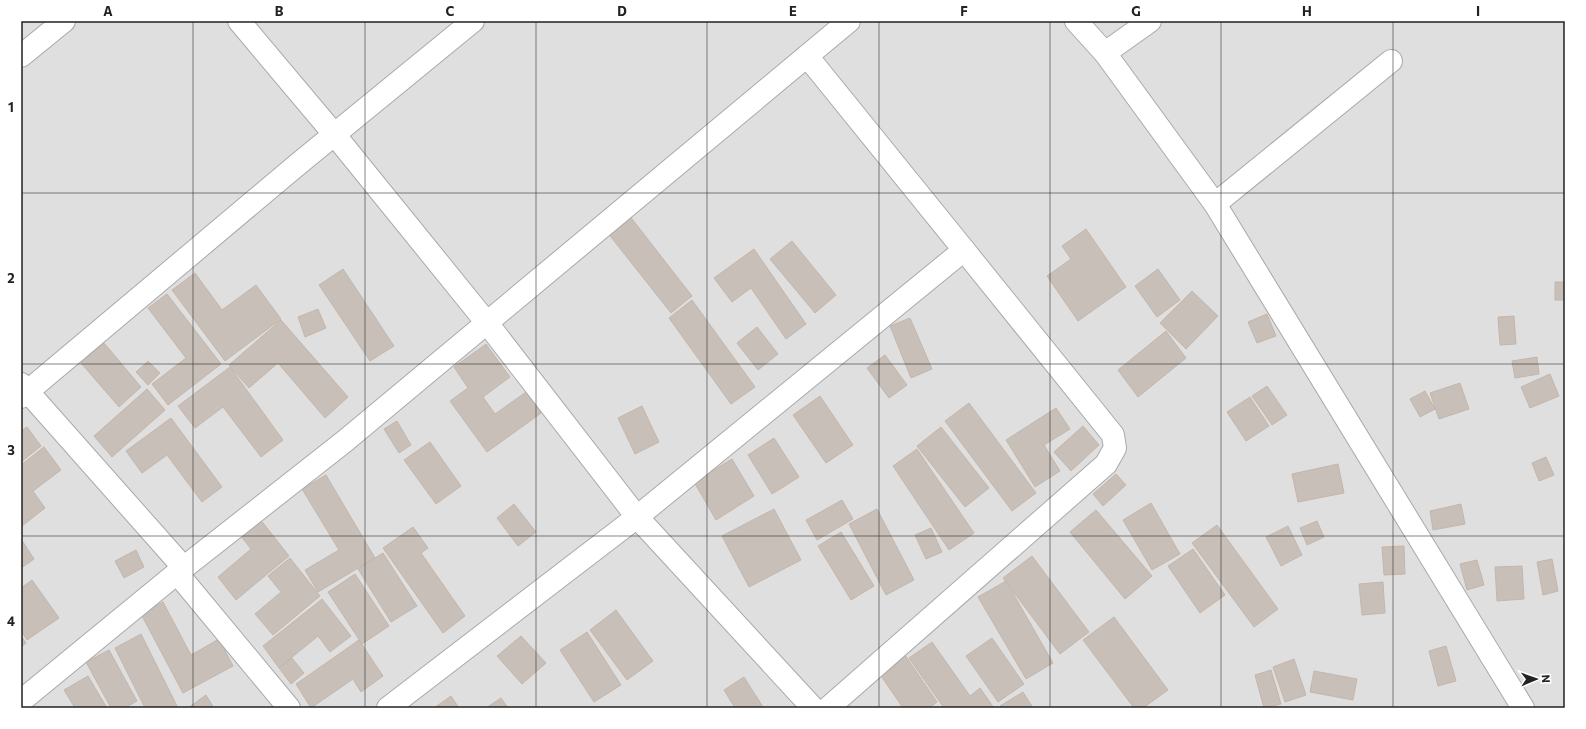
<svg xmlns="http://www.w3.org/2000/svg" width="1586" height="729" font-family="Commissioner,sans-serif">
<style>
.residential{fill:#e0dfdf}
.building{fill:#c7bfb8;stroke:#c4b6ab}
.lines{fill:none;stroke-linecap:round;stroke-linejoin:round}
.minor-casing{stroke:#a9a9a9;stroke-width:24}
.minor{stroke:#fff;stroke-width:22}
.grid{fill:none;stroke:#222;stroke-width:1;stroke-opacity:0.55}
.neatline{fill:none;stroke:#222;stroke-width:1.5}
.grid-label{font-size:13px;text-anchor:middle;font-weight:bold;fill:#222}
</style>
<rect width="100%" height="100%" fill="#f2efe9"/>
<rect class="residential" x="21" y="21" width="1544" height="687"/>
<g class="building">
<polygon points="629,215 692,296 671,313 607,232"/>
<polygon points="1086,229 1126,287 1078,321 1047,276 1071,259 1062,246"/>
<polygon points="792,241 836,295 815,313 770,259"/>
<polygon points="754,249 806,324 786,339 751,288 732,302 714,278"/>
<polygon points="343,269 394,346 370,361 319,285"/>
<polygon points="1158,269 1180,300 1157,317 1135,286"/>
<polygon points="195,273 222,310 256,285 281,319 225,361 172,290"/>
<rect x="1555" y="282" width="10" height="18"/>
<polygon points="1192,291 1218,316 1186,349 1160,323"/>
<polygon points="167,294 221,364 168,405 152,384 186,358 148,308"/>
<polygon points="692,300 755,387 731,404 669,318"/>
<polygon points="318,309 326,328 305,337 298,317"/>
<polygon points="1267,314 1276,336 1257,343 1248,322"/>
<polygon points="1514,316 1516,344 1500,345 1498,317"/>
<polygon points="910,318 932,369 911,378 890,326"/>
<polygon points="281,320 348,397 325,418 278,363 249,388 229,365"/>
<polygon points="757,327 778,354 758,370 737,343"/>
<polygon points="1166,331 1186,358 1138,397 1118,370"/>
<polygon points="104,343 141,387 119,407 81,363"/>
<polygon points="486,344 510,377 483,397 495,414 529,390 544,411 487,452 450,401 468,388 454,367"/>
<polygon points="885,355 907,385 889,398 867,368"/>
<polygon points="1537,357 1539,374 1515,378 1512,361"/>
<polygon points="148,361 160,373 148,385 136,372"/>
<polygon points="230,367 283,440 261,457 223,407 195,428 178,406"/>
<polygon points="1550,374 1559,396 1530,408 1521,387"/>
<polygon points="1460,383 1469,409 1439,419 1430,393"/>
<polygon points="1267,386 1287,415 1272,425 1252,396"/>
<polygon points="147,389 165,410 112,457 94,436"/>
<polygon points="1425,391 1435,409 1420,417 1410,399"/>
<polygon points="820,396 853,445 826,463 793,415"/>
<polygon points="1250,397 1269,426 1246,441 1227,412"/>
<polygon points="969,403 1036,493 1012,511 945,421"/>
<polygon points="642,406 659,442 635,454 618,418"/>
<polygon points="1056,408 1070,429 1044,445 1060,471 1035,487 1006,440"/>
<polygon points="171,418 222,487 202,502 167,455 142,473 126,451"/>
<polygon points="397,421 411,445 399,453 384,429"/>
<polygon points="1083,426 1099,445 1071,471 1054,452"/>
<polygon points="27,427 41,446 21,462 21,431"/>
<polygon points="941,427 989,488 965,507 917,446"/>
<polygon points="774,438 799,477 772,494 748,455"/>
<polygon points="430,442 461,486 436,504 404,460"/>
<polygon points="44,447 61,470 33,491 45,508 22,526 21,465"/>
<polygon points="917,449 974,533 949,550 893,466"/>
<polygon points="1546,457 1554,475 1539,481 1532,463"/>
<polygon points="732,459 754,496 716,520 694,482"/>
<polygon points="1338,464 1344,493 1298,502 1292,474"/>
<polygon points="1116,474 1126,485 1103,506 1093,494"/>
<polygon points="326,475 375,558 318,592 305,570 339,550 302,489"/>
<polygon points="842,500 853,519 817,540 806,520"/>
<polygon points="1151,503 1180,554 1152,570 1123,520"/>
<polygon points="514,504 536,532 518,546 497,518"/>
<polygon points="1461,504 1465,524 1433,530 1430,511"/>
<polygon points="774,509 801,560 749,587 722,536"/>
<polygon points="877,509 914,580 886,595 849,524"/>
<polygon points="1096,510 1152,576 1125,599 1070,532"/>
<polygon points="260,519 289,556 236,600 218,577 251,549 240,535"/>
<polygon points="1317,521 1324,537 1307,545 1300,528"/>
<polygon points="1217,525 1278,609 1254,627 1192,543"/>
<polygon points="1288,526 1302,555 1281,566 1266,537"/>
<polygon points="413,527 428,548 421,553 465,616 443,633 383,548"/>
<polygon points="931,528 942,552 926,559 915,535"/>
<polygon points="841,532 874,586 851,600 818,546"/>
<polygon points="21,539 34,559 21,568"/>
<polygon points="1404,546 1405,574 1384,575 1382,547"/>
<polygon points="1193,549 1225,595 1200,613 1168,566"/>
<polygon points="136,550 144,567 124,578 115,561"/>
<polygon points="383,553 417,606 391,622 358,569"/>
<polygon points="1032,556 1089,632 1060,654 1003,578"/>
<polygon points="290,558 320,596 273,635 255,614 281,592 268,576"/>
<polygon points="1552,559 1558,591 1543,595 1537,562"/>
<polygon points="1477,560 1484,585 1467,590 1460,564"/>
<polygon points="1522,566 1524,599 1497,601 1495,567"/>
<polygon points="355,574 389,626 362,644 328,592"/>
<polygon points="32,580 59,618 27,640 21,631 21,588"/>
<polygon points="1006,581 1053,663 1026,679 978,597"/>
<polygon points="1383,582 1385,613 1362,615 1359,584"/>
<polygon points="322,599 351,636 330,652 318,636 279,668 263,646"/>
<polygon points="163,602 191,655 219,639 233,666 183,693 141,614"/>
<polygon points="616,610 653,661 627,680 590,630"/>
<polygon points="1114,617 1168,690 1143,708 1134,708 1083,640"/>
<polygon points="587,632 621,685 594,702 560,650"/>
<polygon points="141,634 178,708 145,708 115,648"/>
<polygon points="21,636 26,643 21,647"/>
<polygon points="521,636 546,663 522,684 497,656"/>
<polygon points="992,638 1024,684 998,702 966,656"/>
<polygon points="359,640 383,676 361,692 353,679 311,708 296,684"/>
<polygon points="932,642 970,696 980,688 994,708 944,708 909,658"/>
<polygon points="1446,646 1456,681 1438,686 1429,651"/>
<polygon points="109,650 137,701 125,708 111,708 86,662"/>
<polygon points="903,652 937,702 929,708 903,708 877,670"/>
<polygon points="292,658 304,673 291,684 279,668"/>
<polygon points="1294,659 1306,695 1285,702 1273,667"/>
<polygon points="1271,670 1281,704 1264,708 1255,675"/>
<polygon points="1314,671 1357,679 1353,700 1310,692"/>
<polygon points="88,676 107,708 75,708 64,690"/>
<polygon points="744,677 763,707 761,708 735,708 724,690"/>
<polygon points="1023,692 1033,708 1001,708 1000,706"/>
<polygon points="206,695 214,708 188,708"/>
<polygon points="451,696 459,708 434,708"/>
<polygon points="501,698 508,708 486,708"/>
</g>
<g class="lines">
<g class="minor-casing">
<g id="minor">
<polyline points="239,21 334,134 487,323 637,517 813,708"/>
<polyline points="1076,21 1105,53 1150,21"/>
<polyline points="1105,53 1215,204 1391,61"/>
<polyline points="21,56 64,21"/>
<polyline points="1215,204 1523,708"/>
<polyline points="21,384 184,568"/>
<polyline points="21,397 297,165 473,21"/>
<polyline points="177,573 289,708"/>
<polyline points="21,701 177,573 345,441 849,21"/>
<polyline points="388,708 637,517 964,250 807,56"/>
<polyline points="828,708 1106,464 1115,448 1113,435 964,250"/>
</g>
</g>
<use href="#minor" class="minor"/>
</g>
<path class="grid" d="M193 21V708M365 21V708M536 21V708M707 21V708M879 21V708M1050 21V708M1221 21V708M1393 21V708M21 193H1565M21 364H1565M21 536H1565"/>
<rect width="1586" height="729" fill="none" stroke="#ffffff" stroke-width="44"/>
<g transform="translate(1536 679) rotate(88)" stroke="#ffffff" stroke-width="3" paint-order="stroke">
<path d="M0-3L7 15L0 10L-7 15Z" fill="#222222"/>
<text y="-6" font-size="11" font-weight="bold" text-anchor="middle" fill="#222222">N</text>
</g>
<rect x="22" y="22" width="1542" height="685" class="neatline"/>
<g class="grid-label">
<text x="108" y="16">A</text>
<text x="279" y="16">B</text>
<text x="450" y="16">C</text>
<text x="622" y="16">D</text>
<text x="793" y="16">E</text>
<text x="964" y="16">F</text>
<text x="1136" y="16">G</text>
<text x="1307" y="16">H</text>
<text x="1478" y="16">I</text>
<text x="11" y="112">1</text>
<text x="11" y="283">2</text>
<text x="11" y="455">3</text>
<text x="11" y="626">4</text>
</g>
</svg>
